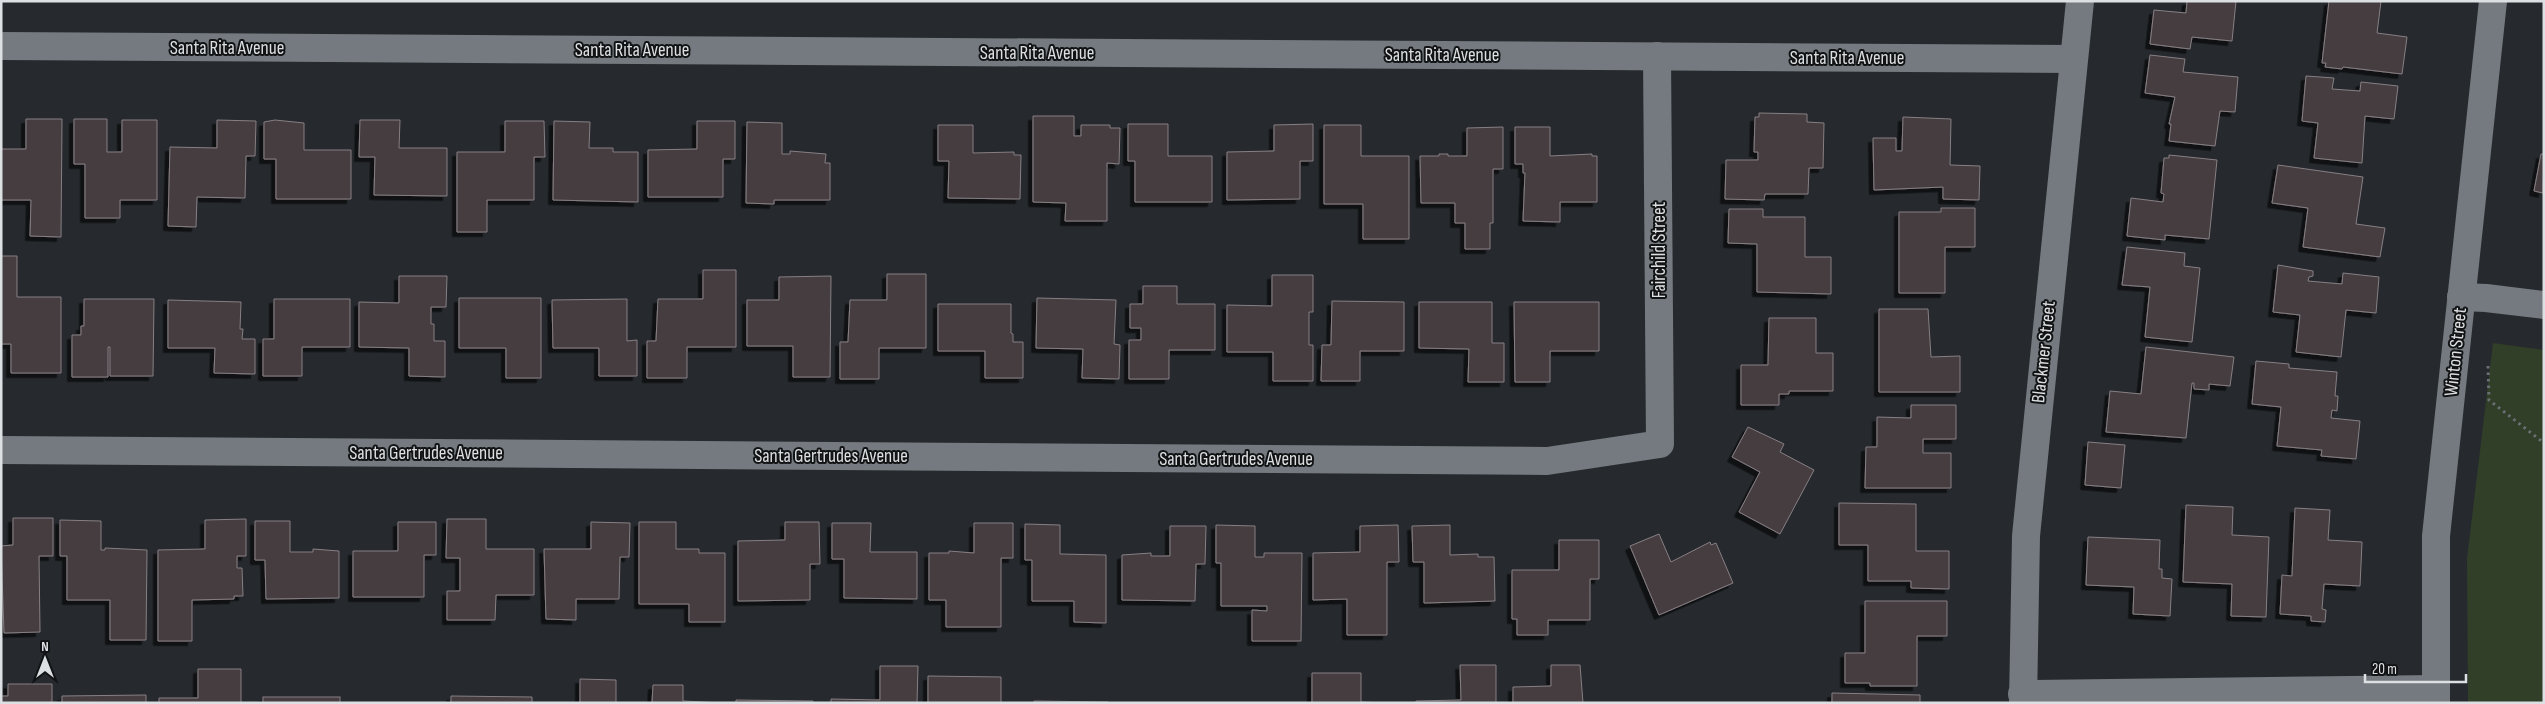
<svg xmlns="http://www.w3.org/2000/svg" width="2545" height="704" font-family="'Sofia Sans Condensed',sans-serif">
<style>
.green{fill:#313f29}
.building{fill:#443d40;stroke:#877f83;filter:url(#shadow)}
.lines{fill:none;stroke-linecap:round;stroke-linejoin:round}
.path{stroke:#6c7074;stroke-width:3;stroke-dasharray:2.5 4;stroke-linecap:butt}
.minor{stroke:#747a7f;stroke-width:28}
.tertiary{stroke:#747a7f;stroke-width:28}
.labels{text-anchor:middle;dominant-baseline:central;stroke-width:4;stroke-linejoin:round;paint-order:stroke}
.street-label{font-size:19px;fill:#dde0e3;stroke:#111314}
</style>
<defs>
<filter id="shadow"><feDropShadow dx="-4.5" dy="4.5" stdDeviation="0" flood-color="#0009"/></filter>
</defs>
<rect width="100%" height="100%" fill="#262a2e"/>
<polygon class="green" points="2493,343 2544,350 2544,703 2468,703 2467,559"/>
<g class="building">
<polygon points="2187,1 2236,1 2232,41 2192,37 2190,49 2150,44 2154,10 2186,13"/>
<polygon points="2329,1 2381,1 2377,33 2407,37 2402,74 2343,67 2342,69 2325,67 2326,63 2322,63"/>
<polygon points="2150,55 2185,59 2183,72 2238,77 2235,112 2220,111 2215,146 2169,141 2171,124 2169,124 2175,97 2145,93"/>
<polygon points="2306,76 2334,78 2332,89 2360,91 2361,82 2398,86 2394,119 2365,116 2362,163 2314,158 2318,123 2302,121"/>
<polygon points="1759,113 1807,114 1807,122 1824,123 1823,168 1809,168 1808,194 1765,194 1764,200 1725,199 1726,160 1758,160 1758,152 1754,152 1755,117 1759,117"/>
<polygon points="1033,116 1074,116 1074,136 1081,136 1081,125 1110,125 1110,128 1120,128 1119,164 1107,163 1107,221 1065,221 1066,203 1033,202"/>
<polygon points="1903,117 1951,119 1950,165 1980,166 1979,200 1943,199 1943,187 1874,190 1873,138 1896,138 1896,151 1902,151"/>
<polygon points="26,119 62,119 61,237 30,236 31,200 1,200 1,149 26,149"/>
<polygon points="74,119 107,119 107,152 122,152 122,120 157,120 157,200 120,200 120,218 85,218 85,164 74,164"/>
<polygon points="217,120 256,121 255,156 246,156 245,198 197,197 196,227 168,226 170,147 217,148"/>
<polygon points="275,120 304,123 304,150 351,150 351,199 276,199 276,159 264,159 264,122"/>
<polygon points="360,120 400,120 399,148 447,148 447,196 374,195 375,157 359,157"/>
<polygon points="505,121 544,121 545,157 534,157 534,200 487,200 487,232 457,232 457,152 505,152"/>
<polygon points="554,121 590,122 589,148 613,148 613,152 638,152 638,202 553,200"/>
<polygon points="697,121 735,121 735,159 723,159 723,197 648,197 648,150 697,149"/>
<polygon points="747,122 782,123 782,154 790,154 790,151 826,154 825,163 830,163 830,200 774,200 774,204 746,203"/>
<polygon points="1128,124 1168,124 1168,156 1212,156 1212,202 1135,202 1135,161 1128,161"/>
<polygon points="1313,124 1313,161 1300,161 1300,199 1227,200 1227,152 1274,151 1274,125"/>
<polygon points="938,125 973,125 973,153 1014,152 1014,155 1021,155 1020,199 948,198 949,161 938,161"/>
<polygon points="1324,125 1361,125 1361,156 1409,156 1409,239 1363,239 1363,204 1324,204"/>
<polygon points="1503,127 1503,169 1493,169 1493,223 1490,223 1490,249 1465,249 1465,223 1455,223 1455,203 1421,203 1420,156 1439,156 1439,154 1448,154 1448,156 1467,156 1467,128"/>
<polygon points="1515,127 1550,127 1550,156 1592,154 1592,156 1597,156 1597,202 1560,202 1560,222 1523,221 1525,173 1523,173 1523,164 1515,164"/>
<polygon points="2541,154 2544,154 2543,193 2534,191"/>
<polygon points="2169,155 2217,160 2209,239 2165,235 2165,240 2127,236 2131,198 2163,202 2164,194 2161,193 2164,158 2169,158"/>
<polygon points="2278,165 2363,177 2356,224 2385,228 2380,257 2303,247 2308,208 2272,203"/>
<polygon points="1941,208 1975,208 1975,247 1945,247 1945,293 1899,293 1899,212 1941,212"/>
<polygon points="1729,209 1763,209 1763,217 1805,217 1805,257 1831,257 1831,294 1757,292 1757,244 1728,243"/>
<polygon points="2127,247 2185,253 2184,266 2200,268 2192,342 2145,337 2150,287 2122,285"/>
<polygon points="1,256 17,256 17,297 61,297 61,373 11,373 11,344 1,344"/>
<polygon points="2278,265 2313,271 2313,276 2309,277 2308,281 2342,284 2343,273 2379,277 2376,313 2346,310 2341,357 2296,352 2300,315 2273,312"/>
<polygon points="703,270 736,270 736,347 687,347 687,378 647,378 647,341 656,341 658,299 703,299"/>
<polygon points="887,274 926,274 926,348 879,348 879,379 840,379 840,342 848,342 850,300 887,300"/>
<polygon points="1272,275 1313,275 1313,312 1309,312 1309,345 1313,345 1313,381 1273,381 1273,352 1227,352 1227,305 1272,306"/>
<polygon points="399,276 447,276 446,307 431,307 431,324 434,324 434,341 445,341 445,377 409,376 409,348 359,347 359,302 399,303"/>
<polygon points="831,276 830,377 793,377 793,346 747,346 747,300 779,300 779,277"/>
<polygon points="1143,286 1177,286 1177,304 1215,304 1215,350 1169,350 1169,379 1129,379 1129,340 1141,340 1141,328 1130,328 1130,304 1143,304"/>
<polygon points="459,298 541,298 541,378 506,378 506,348 459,348"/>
<polygon points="1037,298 1116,300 1114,344 1120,345 1119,379 1082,378 1083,349 1036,348"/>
<polygon points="84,299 154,299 153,376 110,376 110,347 108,347 108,377 72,377 72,335 81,335 81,326 84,326"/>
<polygon points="274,299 350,299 350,347 302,347 302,376 263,376 263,339 274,339"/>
<polygon points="627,299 627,341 637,340 637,376 599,376 599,348 553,348 552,300"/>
<polygon points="168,300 241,302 240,329 243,329 242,339 255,339 255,374 214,373 215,348 168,348"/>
<polygon points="1332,301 1404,302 1404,351 1360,351 1360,381 1321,381 1322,345 1331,345"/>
<polygon points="1419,302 1492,302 1492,343 1504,343 1504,382 1468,382 1469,349 1419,348"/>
<polygon points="1514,302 1599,302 1599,351 1550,351 1550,382 1515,382"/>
<polygon points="938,304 1011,304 1011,333 1013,334 1013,342 1023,342 1023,378 985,378 985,351 938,351"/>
<polygon points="1879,309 1928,309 1931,357 1960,356 1960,392 1879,392"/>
<polygon points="1769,318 1816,318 1816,353 1833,353 1833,391 1789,391 1789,394 1779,394 1779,405 1741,405 1741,365 1768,365"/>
<polygon points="2146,347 2234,357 2230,386 2209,384 2209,390 2194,389 2194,383 2192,383 2186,438 2106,432 2110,391 2141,394"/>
<polygon points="2256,361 2289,364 2289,368 2337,372 2335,396 2338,396 2337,411 2332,410 2331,418 2360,421 2356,459 2321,456 2322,450 2277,446 2281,407 2252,404"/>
<polygon points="1911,405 1956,405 1956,439 1923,439 1923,453 1951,453 1951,488 1865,488 1866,447 1877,447 1877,417 1911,418"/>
<polygon points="1748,427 1784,444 1780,452 1814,470 1780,534 1739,512 1760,472 1732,457"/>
<polygon points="2088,442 2125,445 2121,488 2085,485"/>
<polygon points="1839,503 1916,504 1916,551 1949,551 1949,589 1911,588 1911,581 1868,581 1868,545 1839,545"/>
<polygon points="2186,505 2233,507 2232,535 2269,537 2266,617 2231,616 2232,584 2183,582"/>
<polygon points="2295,508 2330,510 2328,540 2362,542 2360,586 2324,584 2322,609 2326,610 2325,622 2311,621 2311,616 2280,614 2282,575 2292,576"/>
<polygon points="13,518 53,518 53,556 39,556 40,632 4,633 1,546 13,545"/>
<polygon points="246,519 246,556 237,556 237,568 242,568 243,596 234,596 234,599 192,600 192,641 158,641 158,550 205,549 205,520"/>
<polygon points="447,519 486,519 486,549 534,549 534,595 496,595 495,620 447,620 447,591 460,591 460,558 446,558"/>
<polygon points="60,520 101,521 101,550 105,550 105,548 147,550 146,640 110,640 110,600 67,600 67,556 60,556"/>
<polygon points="255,521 290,521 290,552 313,552 313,549 339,551 339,598 266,599 265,560 255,560"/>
<polygon points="398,522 436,522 436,555 424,555 424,597 353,597 353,551 398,551"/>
<polygon points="591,522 630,523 629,557 620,557 619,599 576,599 576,620 546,619 544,549 591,549"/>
<polygon points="639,522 676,522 676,549 699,549 699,553 725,553 725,622 689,622 689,604 639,604"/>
<polygon points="785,522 819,522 820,564 810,564 810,600 738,601 738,541 785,540"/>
<polygon points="832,523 871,523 870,552 917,552 917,599 844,598 844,559 832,559"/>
<polygon points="974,523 1013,523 1013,558 1001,558 1001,627 946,627 946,600 929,600 929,553 949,553 949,551 974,553"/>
<polygon points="1025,524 1060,525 1060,554 1106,555 1106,623 1074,622 1074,601 1032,601 1032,560 1025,560"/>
<polygon points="1216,525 1255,526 1255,557 1264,557 1264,553 1302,553 1301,641 1252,641 1252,610 1267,611 1267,606 1221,606 1221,563 1216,563"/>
<polygon points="1398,525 1399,562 1387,562 1387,635 1347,635 1347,599 1313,600 1313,553 1360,552 1360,526"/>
<polygon points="1450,525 1450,555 1478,554 1478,557 1494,557 1495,601 1424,603 1424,562 1413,562 1412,526"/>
<polygon points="1170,526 1206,526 1205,564 1196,564 1195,601 1122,600 1122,555 1151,553 1151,556 1170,556"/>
<polygon points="1659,534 1671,562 1710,542 1711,545 1716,543 1733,583 1659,615 1630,546"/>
<polygon points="2088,537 2160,540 2159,569 2162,569 2162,578 2172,579 2170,616 2133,614 2134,587 2086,585"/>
<polygon points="1559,540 1599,540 1599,579 1590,579 1590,620 1548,620 1548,635 1517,635 1517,619 1512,619 1512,570 1559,570"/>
<polygon points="1865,601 1947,601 1947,636 1917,636 1917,686 1870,686 1870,683 1845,683 1845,653 1865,653"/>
<polygon points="1460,665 1496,665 1496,703 1416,703 1416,701 1461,700"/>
<polygon points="1551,665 1580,665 1583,703 1513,703 1513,687 1551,686"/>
<polygon points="880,666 918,666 917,703 831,703 831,699 880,700"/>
<polygon points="198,669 241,669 241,703 159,703 159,698 198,698"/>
<polygon points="1312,673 1361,673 1361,702 1390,703 1312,703"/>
<polygon points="928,676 1001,677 1001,703 928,703"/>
<polygon points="580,679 616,680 616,703 580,703"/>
<polygon points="8,684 52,684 52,703 1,703 1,696 8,696"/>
<polygon points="653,685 683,685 683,701 723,703 652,703"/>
<polygon points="1832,693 1920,695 1920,703 1832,703"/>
<polygon points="146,695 146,703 62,703 62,696"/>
<polygon points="451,696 532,697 532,703 451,703"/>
<rect x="263" y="697" width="77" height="6"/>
<polygon points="736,700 813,701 813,703 736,703"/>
<polygon points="1034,701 1108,702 1108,703 1034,703"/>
</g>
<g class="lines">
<polyline class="path" points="2488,366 2489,400 2544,443"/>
<g class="minor">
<polyline points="1,46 2073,59"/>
<polyline points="2461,297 2486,298 2544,305"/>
<polyline points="1,450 1547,461 1660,444 1657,56"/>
<polyline points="2022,694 2436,689"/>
<polyline points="2436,703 2436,536 2493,1"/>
</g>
<polyline class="tertiary" points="2023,703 2026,536 2080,1"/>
</g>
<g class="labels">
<g class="street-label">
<text x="227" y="48">Santa Rita Avenue</text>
<text x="632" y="50">Santa Rita Avenue</text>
<text x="1037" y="53">Santa Rita Avenue</text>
<text x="1442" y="55">Santa Rita Avenue</text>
<text x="1847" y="58">Santa Rita Avenue</text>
<text transform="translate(1659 250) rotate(-90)">Fairchild Street</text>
<text transform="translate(2044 352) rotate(-84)">Blackmer Street</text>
<text transform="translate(2456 352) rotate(-84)">Winton Street</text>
<text x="426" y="453">Santa Gertrudes Avenue</text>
<text x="831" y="456">Santa Gertrudes Avenue</text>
<text x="1236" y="459">Santa Gertrudes Avenue</text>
</g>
</g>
<rect width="2545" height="704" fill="none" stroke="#dde0e3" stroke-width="5"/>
<g transform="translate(45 659)" stroke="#111314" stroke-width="4" paint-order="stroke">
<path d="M0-4L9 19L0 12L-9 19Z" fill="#dde0e3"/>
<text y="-8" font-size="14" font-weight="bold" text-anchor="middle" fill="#dde0e3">N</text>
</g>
<path d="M2365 674v8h101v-8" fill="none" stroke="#dde0e3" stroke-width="2.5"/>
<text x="2372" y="674" font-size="15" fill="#dde0e3" stroke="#111314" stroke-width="4" paint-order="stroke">20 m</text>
</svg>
